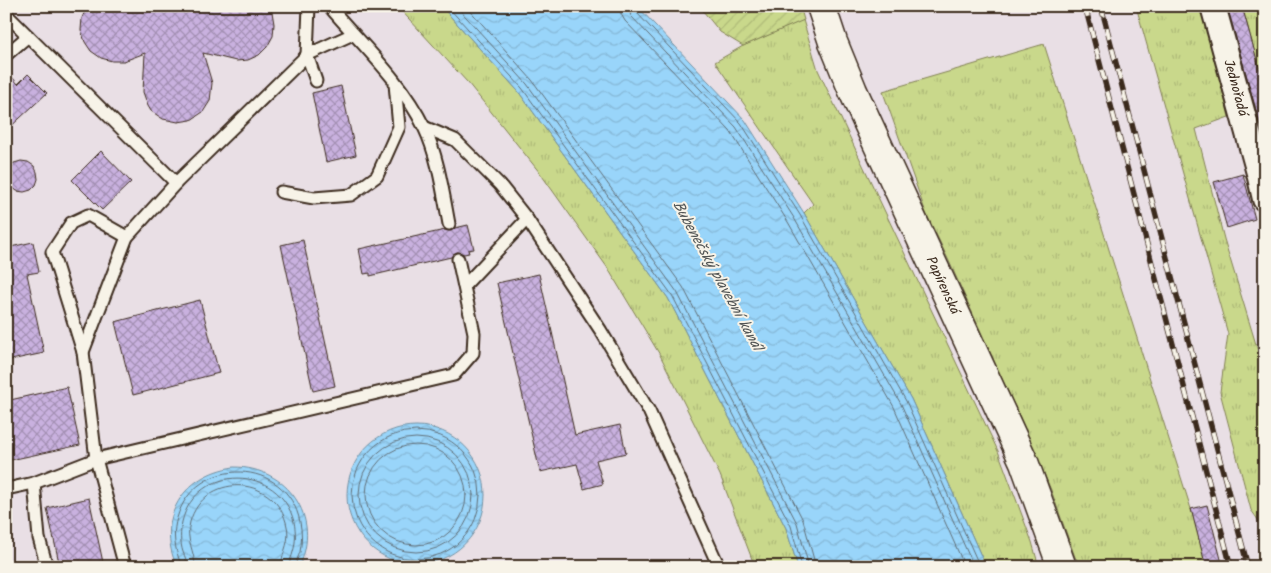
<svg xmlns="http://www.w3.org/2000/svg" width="1271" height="573" font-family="Kalam,sans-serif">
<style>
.grass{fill:url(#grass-tufts);stroke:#828154;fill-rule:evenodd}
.garden{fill:url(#garden-furrows);stroke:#828154}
.water{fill:url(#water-waves);stroke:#7391a2}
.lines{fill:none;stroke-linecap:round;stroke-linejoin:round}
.shore{stroke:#616e76;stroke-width:1}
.building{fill:url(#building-cross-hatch);stroke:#3b2a1e}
.lane-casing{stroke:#3b2a1e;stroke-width:15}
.street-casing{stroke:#3b2a1e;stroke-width:28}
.secondary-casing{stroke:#3b2a1e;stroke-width:31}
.lane{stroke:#f7f3e8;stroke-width:11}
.street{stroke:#f7f3e8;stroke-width:24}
.secondary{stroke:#f7f3e8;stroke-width:28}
.rail-casing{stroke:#3b2a1e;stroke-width:5.5}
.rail{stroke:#f7f3e8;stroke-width:4;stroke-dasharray:11;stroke-linecap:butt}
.labels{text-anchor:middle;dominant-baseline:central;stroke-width:4;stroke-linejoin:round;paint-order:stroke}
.street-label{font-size:14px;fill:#3b2a1e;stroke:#f7f3e8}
.water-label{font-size:15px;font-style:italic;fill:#525555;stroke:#f7f3e8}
</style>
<defs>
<pattern id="grass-tufts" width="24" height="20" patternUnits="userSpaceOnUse" patternTransform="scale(1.25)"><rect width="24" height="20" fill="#c9d88b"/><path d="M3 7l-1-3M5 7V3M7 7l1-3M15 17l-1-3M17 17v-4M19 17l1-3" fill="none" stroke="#aeba78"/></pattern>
<pattern id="garden-furrows" width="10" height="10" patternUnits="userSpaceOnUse" patternTransform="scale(1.25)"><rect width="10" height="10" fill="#c9d88b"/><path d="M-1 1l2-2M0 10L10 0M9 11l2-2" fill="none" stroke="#aeba78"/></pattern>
<pattern id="water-waves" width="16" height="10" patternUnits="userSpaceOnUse" patternTransform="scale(1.25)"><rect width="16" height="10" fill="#99d5fa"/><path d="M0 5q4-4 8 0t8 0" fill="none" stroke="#85b7d6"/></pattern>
<pattern id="building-cross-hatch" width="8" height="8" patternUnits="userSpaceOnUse" patternTransform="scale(1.25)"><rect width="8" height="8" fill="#c9b1df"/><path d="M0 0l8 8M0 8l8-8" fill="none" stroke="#a490b4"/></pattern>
</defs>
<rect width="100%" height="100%" fill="#e9dfe5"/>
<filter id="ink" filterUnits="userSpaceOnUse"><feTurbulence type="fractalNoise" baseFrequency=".02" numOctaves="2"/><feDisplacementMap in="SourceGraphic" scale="10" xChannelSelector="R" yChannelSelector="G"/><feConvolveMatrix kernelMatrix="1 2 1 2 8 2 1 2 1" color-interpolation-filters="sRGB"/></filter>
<g filter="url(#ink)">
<g class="grass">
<polygon points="397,6 441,6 518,91 668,298 786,528 798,567 755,567 720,475 660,355 607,267 540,173 468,83"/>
<path d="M1136 6H1202L1229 117 1196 129 1224 239 1265 374V556L1261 552C1265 531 1263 526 1251 510L1220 392 1228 334Z"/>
<path d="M1219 6H1222L1237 59 1255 54 1242 6H1265V99L1249 104 1262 152 1265 151V177ZM1256 58 1262 77 1243 82 1238 63Z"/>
<polygon points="803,20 818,70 998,451 1032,542 1039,567 986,567 911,399 804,213 813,204 715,62 743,46"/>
<polygon points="1044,44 1191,509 1208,567 1085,567 1079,563 1075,557 1051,490 1019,416 948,259 926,213 884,95 883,91"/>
</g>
<polygon class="garden" points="699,6 800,6 804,20 743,46 720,32"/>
<g class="water">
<polygon points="441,6 637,6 745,120 804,213 911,399 986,567 798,567 786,528 668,298 518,91"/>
<circle cx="416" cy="495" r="69"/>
<path d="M234 467C287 467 323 517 299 567H177C155 519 183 474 234 467Z"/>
</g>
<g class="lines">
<g class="shore">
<polyline points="447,6 522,88 672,295 791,526 802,567"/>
<polyline points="456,6 527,84 677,292 797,523 809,567"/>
<polyline points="466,6 532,80 683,287 803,520 816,567"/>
<polyline points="620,6 621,14 625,21 730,131 788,222 894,407 965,567"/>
<polyline points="628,6 631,16 736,127 794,218 901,404 974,567"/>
<polyline points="634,6 636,12 741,123 800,215 906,401 980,567"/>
<circle cx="416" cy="495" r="64"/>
<circle cx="416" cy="495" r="57"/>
<circle cx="416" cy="495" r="50"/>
<path d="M181 567C181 563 179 560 178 556 174 544 173 530 177 518 195 455 287 457 300 522 302 532 302 542 300 552 298 557 296 562 295 567"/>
<path d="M188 567C187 561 185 557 183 552 180 543 180 532 182 522 196 463 280 464 294 522 296 532 296 542 293 552 292 557 289 561 289 567"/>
<path d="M195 567C195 551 185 540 190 522 204 473 272 474 286 522 292 542 282 550 281 567"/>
</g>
</g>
<g class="building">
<polygon points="87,6 268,6 272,12 274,24 273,36 267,47 259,55 248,60 236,61 203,53 212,83 210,101 203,112 191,120 178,122 163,119 151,111 148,106 143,92 145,53 124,61 112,61 101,58 91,51 85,42 81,30 82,18"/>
<polygon points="1227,6 1242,6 1265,89 1265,142"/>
<polygon points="6,70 18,84 28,74 47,93 6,131"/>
<polygon points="341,86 356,155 326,162 312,93"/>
<polygon points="101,151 131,182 102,210 72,180"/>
<polygon points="21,161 28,162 34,166 37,172 38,179 36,185 31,190 24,192 17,191 12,187 8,181 7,174 11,164"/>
<polygon points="1243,174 1255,219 1227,228 1214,182"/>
<polygon points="468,225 474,249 468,250 469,253 464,254 457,252 451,257 370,276 370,273 364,274 359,249 445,230 451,231 455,228"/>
<polygon points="303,240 335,386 313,391 281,245"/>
<polygon points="33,242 39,272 27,274 44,353 6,361 6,248"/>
<polygon points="539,274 575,435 620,425 626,453 596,460 603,484 584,489 577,464 540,472 497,283"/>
<polygon points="200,300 219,373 133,395 115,322"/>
<polygon points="67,387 80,445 6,461 6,401"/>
<polygon points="89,498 104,567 60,567 47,508"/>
<polygon points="1207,505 1223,567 1206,567 1191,509"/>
</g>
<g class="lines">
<g class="lane-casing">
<g id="lane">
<polyline points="309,6 307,55 316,81"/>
<path d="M329 6C362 45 401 80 424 127 438 156 443 192 449 224"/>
<polyline points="6,14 176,183"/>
<polyline points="6,55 28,36"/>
<polyline points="424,127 455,140 500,185 527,219 601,331 649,411 719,567"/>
<polyline points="281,192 314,198 351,195 377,176 399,127 395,84"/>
<polyline points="464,286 527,219"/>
<polyline points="83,352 52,252 71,223 88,215 127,237"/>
<polyline points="6,486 11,488 34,483"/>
<polyline points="47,567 39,538 34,483 96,459 454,375 473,353 474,333 458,259"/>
<polyline points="125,567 96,459 83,352 127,237 176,183 307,55 353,34"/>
</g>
</g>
<g class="street-casing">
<g id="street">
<path id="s1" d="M1213 6 1259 173 1265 199"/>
</g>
</g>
<g class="secondary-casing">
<g id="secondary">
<path id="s2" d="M821 6 833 42 853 91 1024 462 1062 567"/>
</g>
</g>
<use href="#lane" class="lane"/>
<use href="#street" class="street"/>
<use href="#secondary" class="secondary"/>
<g class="rail-casing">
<g id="rail">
<polyline points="1085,6 1231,567"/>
<polyline points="1101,6 1248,567"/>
</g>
</g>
<use href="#rail" class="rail"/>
</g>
</g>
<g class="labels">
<g class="street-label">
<text stroke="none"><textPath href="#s1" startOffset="85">Jednořadá</textPath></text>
<text stroke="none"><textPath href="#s2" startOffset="305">Papírenská</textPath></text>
</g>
<g class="water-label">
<text transform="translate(717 276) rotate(61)">Bubenečský plavební kanál</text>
</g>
</g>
<rect width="1271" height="573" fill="none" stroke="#f7f3e8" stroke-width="25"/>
<rect x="12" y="12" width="1246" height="548" fill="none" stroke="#3b2a1e" stroke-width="2" filter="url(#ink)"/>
</svg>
